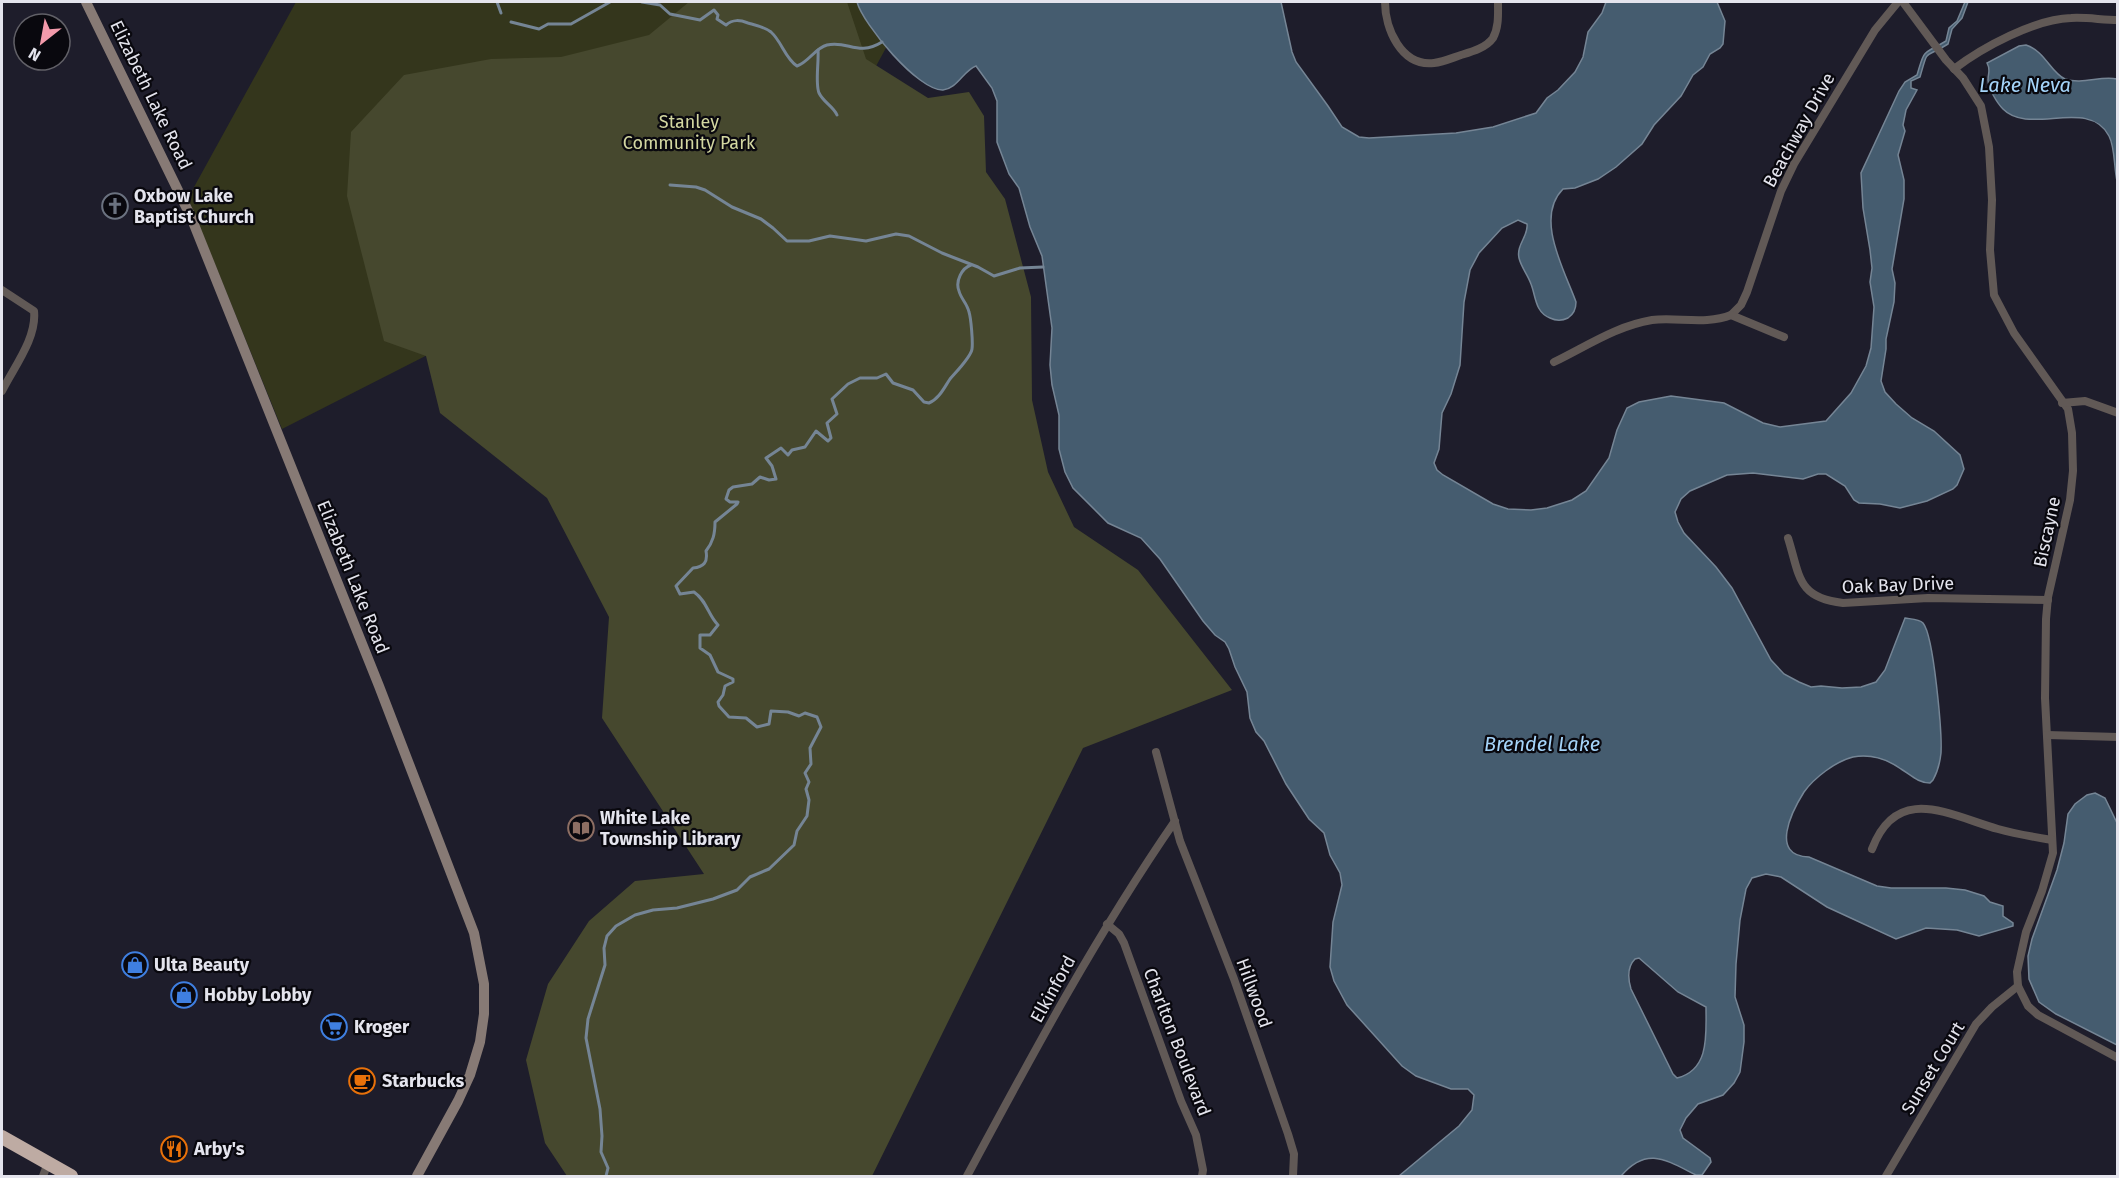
<svg xmlns="http://www.w3.org/2000/svg" width="2119" height="1178" font-family="'Fira Sans',sans-serif">
<style>
.green{fill:#34361c}
.forest{fill:#46482e}
.water{fill:#455c6f;stroke:#758595;stroke-width:1.5;fill-rule:evenodd}
.lines{fill:none;stroke-linecap:round;stroke-linejoin:round}
.stream{stroke:#758595;stroke-width:3}
.street{stroke:#615956;stroke-width:8}
.secondary{stroke:#877a75;stroke-width:10}
.highway{stroke:#beaba3;stroke-width:14}
.labels{text-anchor:middle;dominant-baseline:central;stroke-width:4.5;stroke-linejoin:round;paint-order:stroke}
.street-label{font-size:18px;fill:#e4e4ed;stroke:#09080e}
.park-label{font-size:18px;fill:#d3d7a1;stroke:#09080e}
.poi-label{font-size:18px;font-weight:bold;fill:#e4e4ed;stroke:#09080e;text-anchor:start}
.water-label{font-size:20px;font-style:italic;fill:#a5d4f9;stroke:#09080e}
</style>
<rect width="100%" height="100%" fill="#1e1d2b"/>
<polygon class="green" points="296,2 911,2 742,312 451,343 282,429 188,198"/>
<polygon class="forest" points="689,2 847,2 866,59 928,98 969,92 984,116 986,172 1005,199 1031,297 1032,400 1048,472 1074,527 1138,570 1232,690 1083,748 872,1176 567,1176 545,1143 526,1060 548,984 589,921 635,881 704,874 602,718 609,617 547,498 440,413 426,356 384,341 347,196 351,132 404,75 491,59 561,57 649,35"/>
<g class="water">
<path d="M857 2H1281L1292 52 1296 62 1328 106 1342 127 1359 137 1369 138 1456 133 1493 127 1536 113 1547 98 1558 90 1575 72 1583 57 1588 32 1602 13 1606 2H1717L1725 21 1723 44 1720 48 1710 54 1703 67 1693 75 1681 96 1654 125 1642 144 1616 167 1598 179 1575 188 1563 189C1534 218 1565 271 1576 302 1576 309 1574 314 1568 318 1562 321 1556 321 1550 318 1535 312 1536 297 1531 284 1528 275 1521 267 1519 258 1516 245 1529 235 1527 224L1518 220 1502 228 1479 253 1470 270 1464 302 1460 365 1451 394 1442 413 1439 449 1434 463 1437 470 1443 475 1493 504 1508 509 1531 510 1547 508 1572 500 1586 491 1609 458 1617 430 1627 408 1639 402 1671 396 1724 403 1763 423 1780 427 1826 421 1851 393 1866 366 1871 348 1874 307 1870 282 1872 268 1870 250 1863 208 1861 173 1899 91 1905 82 1917 75C1925 47 1923 55 1946 41L1949 28 1957 21 1965 2H1968L1962 18 1952 29 1948 44C1923 60 1929 46 1920 77L1911 81V88L1917 90 1906 110 1903 125 1905 131 1898 155 1904 180V199L1892 269 1895 283 1894 302 1886 339V349L1881 381 1885 392 1896 404 1912 418 1934 431 1960 455 1964 469 1957 485 1953 489 1927 501 1900 508 1880 504 1859 503 1854 500 1845 486 1826 474H1818L1803 479 1753 473 1727 475 1690 491 1681 499 1675 512 1678 522 1684 533 1716 567 1732 588 1771 660 1784 674 1799 682 1811 687 1821 686 1842 688 1861 687 1876 682 1885 670 1905 618C1910 619 1919 619 1923 623 1934 636 1942 733 1941 753 1940 762 1937 773 1933 780L1930 783C1918 783 1911 775 1901 769 1887 759 1870 754 1853 757 1836 761 1814 778 1804 792 1792 811 1769 856 1809 857L1877 886 1891 888H1946L1965 890 1984 896 1990 902 2003 906V916L2013 923V926L1979 936 1957 930 1926 928 1896 939 1827 907 1781 877 1766 874 1752 878 1746 889 1740 920 1736 964 1735 997 1744 1025V1042L1740 1072 1734 1083 1723 1095 1698 1104 1686 1118 1680 1130 1683 1138 1710 1158 1711 1162 1702 1175H1696C1666 1160 1647 1146 1621 1176H1399L1459 1126 1472 1110 1474 1095 1468 1089H1451L1416 1076 1402 1066 1347 1005 1334 981 1330 967 1333 922 1342 885 1340 873 1330 855 1324 833 1309 819 1286 784 1264 741 1256 732 1250 718 1247 692 1235 667 1229 649 1225 642 1215 635 1203 621 1160 559 1141 538 1108 523 1073 488 1065 472 1059 449V415L1052 385 1050 365 1052 328 1042 256 1030 227 1019 188 1009 174 997 142V101L992 88 976 66C964 70 957 89 943 90 918 91 863 24 857 2ZM1639 958 1678 992 1706 1007C1706 1034 1710 1070 1677 1078L1673 1074 1631 989C1628 979 1627 967 1635 959Z"/>
<path d="M2026 45C2045 51 2051 73 2065 79 2083 85 2101 75 2117 79V181C2114 168 2115 147 2109 136 2089 97 2029 136 2003 109 1997 103 1988 88 1988 80 1988 73 1991 70 1987 63L2019 46Z"/>
<polygon points="2095,793 2105,798 2117,823 2117,1045 2056,1014 2039,1002 2029,979 2028,956 2032,939 2057,870 2064,843 2068,814 2075,804 2087,795"/>
</g>
<g class="lines">
<g class="stream">
<polyline points="497,2 501,13"/>
<path d="M642 2 660 5 670 14 700 20 714 10 718 15 717 19 726 25C733 19 740 20 748 23 755 25 765 27 771 32 782 42 785 58 797 66 809 62 815 48 827 45 848 40 858 57 882 42"/>
<polyline points="511,22 539,29 548,24 571,24 610,2"/>
<path d="M818 50C819 62 815 83 819 93 824 103 833 106 837 115"/>
<polyline points="670,185 696,187 705,190 732,207 761,219 773,228 787,241 809,241 830,236 866,241 896,234 909,236 942,253 978,267 994,276 1020,268 1043,267"/>
<path d="M606 1176 608 1168 601 1152 602 1136 600 1109 586 1038 588 1019 605 965 604 948 607 936 616 926 635 915 653 910 677 908 713 899 737 890 750 877 769 869 794 845 797 831 807 816 809 800 806 789 809 782 805 773 811 764 810 748 821 727 817 717 805 713 799 716 788 712 771 711 769 724 757 727 746 718 729 717 719 706 718 702 723 695 725 686 733 682V679L718 672 710 655 700 648V635H710L718 625C708 615 707 601 694 592L680 594 676 586 693 568C704 567 708 562 706 551 713 542 715 534 715 522L737 504 738 502H730L726 499 729 490 733 487 752 484 760 477 769 480 776 479 772 466 766 458 781 448 788 455 792 450 805 447 816 431 828 441 831 438 827 423 837 414 832 399 848 384 860 378H877L886 374 893 383 913 390 924 402 929 403C939 399 944 388 950 379 956 372 971 357 972 349 973 342 971 318 969 312 967 303 961 299 959 291 955 281 962 268 971 265"/>
</g>
<g class="street">
<path d="M1385 2C1385 28 1401 67 1434 63 1443 62 1452 58 1461 55 1471 52 1486 48 1493 38 1499 27 1498 14 1498 2"/>
<polyline points="1903,2 1946,60 1963,78 1981,106 1989,147 1992,200 1990,250 1994,295 2014,333 2068,409 2072,433 2073,471 2070,500 2048,597 2046,619 2045,698 2053,853 2042,891 2026,932 2017,972 2018,986 2028,1006 2038,1015 2118,1058"/>
<path d="M1954 69C1983 47 2035 19 2071 18 2087 17 2102 20 2118 20"/>
<path d="M2 290 34 311C37 338 14 367 2 391"/>
<polyline points="1731,315 1741,305 1747,292 1781,191 1794,164 1875,30 1898,2"/>
<path d="M1554 362C1587 346 1616 326 1652 320 1677 317 1707 325 1731 315L1784 337"/>
<polyline points="2062,403 2085,401 2118,413"/>
<path d="M1788 538C1800 576 1797 598 1843 603L1928 598 2048 600"/>
<polyline points="2047,735 2118,737"/>
<polyline points="1156,752 1180,841 1234,979 1288,1134 1294,1154 1293,1176"/>
<path d="M1872 849C1897 783 1949 815 1998 829 2016 834 2034 837 2052 840"/>
<polyline points="1107,924 1119,934 1124,943 1181,1101 1196,1135 1203,1170 1202,1176"/>
<polyline points="43,1176 48,1163"/>
<path d="M967 1176C1032 1055 1097 934 1175 821"/>
<polyline points="1886,1176 1976,1024 1992,1007 2018,986"/>
</g>
<polyline class="secondary" points="86,2 191,217 379,686 474,933 484,984 484,1014 480,1042 470,1075 458,1101 417,1176"/>
<polyline class="highway" points="2,1137 71,1176"/>
</g>
<defs>
<g id="church-ring" transform="scale(1.35)"><circle r="9.5" fill="#09080e" stroke="#6b7280" stroke-width="1.5"/><path d="M-1.2-6h2.4v3.5h3.3v2.4h-3.3V6h-2.4V-.1h-3.3v-2.4h3.3Z" fill="#6b7280"/></g>
<g id="library-ring" transform="scale(1.35)"><circle r="9.5" fill="#09080e" stroke="#8d6e63" stroke-width="1.5"/><path d="M-6-4Q-3-5.5-.7-3.5V5Q-3 3-6 4ZM6-4Q3-5.5 .7-3.5V5Q3 3 6 4Z" fill="#8d6e63"/></g>
<g id="shop-ring" transform="scale(1.35)"><circle r="9.5" fill="#09080e" stroke="#3f7fe0" stroke-width="1.5"/><path d="M-5-2.5h2.3a2.7 3.5 0 0 1 5.4 0H5L5.5 6h-11ZM-1.5-2.5h3a1.5 2.3 0 0 0-3 0Z" fill="#3f7fe0"/></g>
<g id="supermarket-ring" transform="scale(1.35)"><circle r="9.5" fill="#09080e" stroke="#3f7fe0" stroke-width="1.5"/><path d="M-6-5.5h2.5l.6 2H6L4.5 2H-2.5L-4.4-4H-6ZM-1.5 3.2a1.3 1.3 0 1 0 .1 0ZM3 3.2a1.3 1.3 0 1 0 .1 0Z" fill="#3f7fe0"/></g>
<g id="cafe-ring" transform="scale(1.35)"><circle r="9.5" fill="#09080e" stroke="#e8710a" stroke-width="1.5"/><path d="M-5.5-4.5H6V0H3Q3 3.5 0 3.5H-2.5Q-5.5 3.5-5.5 0ZM3-3.2v2h1.7v-2ZM-6 4.5H4V6H-6Z" fill="#e8710a"/></g>
<g id="restaurant-ring" transform="scale(1.35)"><circle r="9.5" fill="#09080e" stroke="#e8710a" stroke-width="1.5"/><path d="M-5-6h1v4h1v-4h1v4h1v-4h1v5L-1.5 .5V6h-2V.5L-5-1ZM5-6V6H3V1.5H1.5Q1.5-4 5-6Z" fill="#e8710a"/></g>
</defs>
<g fill-rule="evenodd">
<use href="#church-ring" x="115" y="206"/>
<use href="#library-ring" x="581" y="828"/>
<use href="#shop-ring" x="135" y="965"/>
<use href="#shop-ring" x="184" y="995"/>
<use href="#supermarket-ring" x="334" y="1027"/>
<use href="#cafe-ring" x="362" y="1081"/>
<use href="#restaurant-ring" x="174" y="1149"/>
</g>
<g class="labels">
<g class="street-label">
<text transform="translate(151 95) rotate(64)">Elizabeth Lake Road</text>
<text transform="translate(1799 130) rotate(-61)">Beachway Drive</text>
<text transform="translate(2047 532) rotate(-78)">Biscayne</text>
<text transform="translate(353 577) rotate(68)">Elizabeth Lake Road</text>
<text transform="translate(1898 585) rotate(-2)">Oak Bay Drive</text>
<text transform="translate(1053 989) rotate(-61)">Elkinford</text>
<text transform="translate(1254 993) rotate(70)">Hillwood</text>
<text transform="translate(1177 1042) rotate(69)">Charlton Boulevard</text>
<text transform="translate(1933 1068) rotate(-59)">Sunset Court</text>
</g>
<g class="park-label">
<text x="689" y="122">Stanley<tspan x="689" dy="21">Community Park</tspan></text>
</g>
<g class="poi-label">
<text x="134" y="196">Oxbow Lake<tspan x="134" dy="21">Baptist Church</tspan></text>
<text x="600" y="818">White Lake<tspan x="600" dy="21">Township Library</tspan></text>
<text x="154" y="965">Ulta Beauty</text>
<text x="204" y="995">Hobby Lobby</text>
<text x="354" y="1027">Kroger</text>
<text x="382" y="1081">Starbucks</text>
<text x="194" y="1149">Arby's</text>
</g>
<g class="water-label">
<text x="2025" y="85">Lake Neva</text>
<text x="1542" y="744">Brendel Lake</text>
</g>
</g>
<rect width="2119" height="1178" fill="none" stroke="#e4e4ed" stroke-width="6"/>
<g transform="translate(42 42) rotate(211)"><circle r="28" fill="#09080e" stroke="#616067" stroke-width="1.5"/>
<path d="M0-4.5L10 22L0 15L-10 22Z" fill="#f39aab"/>
<text y="-9" font-size="16" font-weight="bold" text-anchor="middle" fill="#e4e4ed">N</text>
</g>
</svg>
